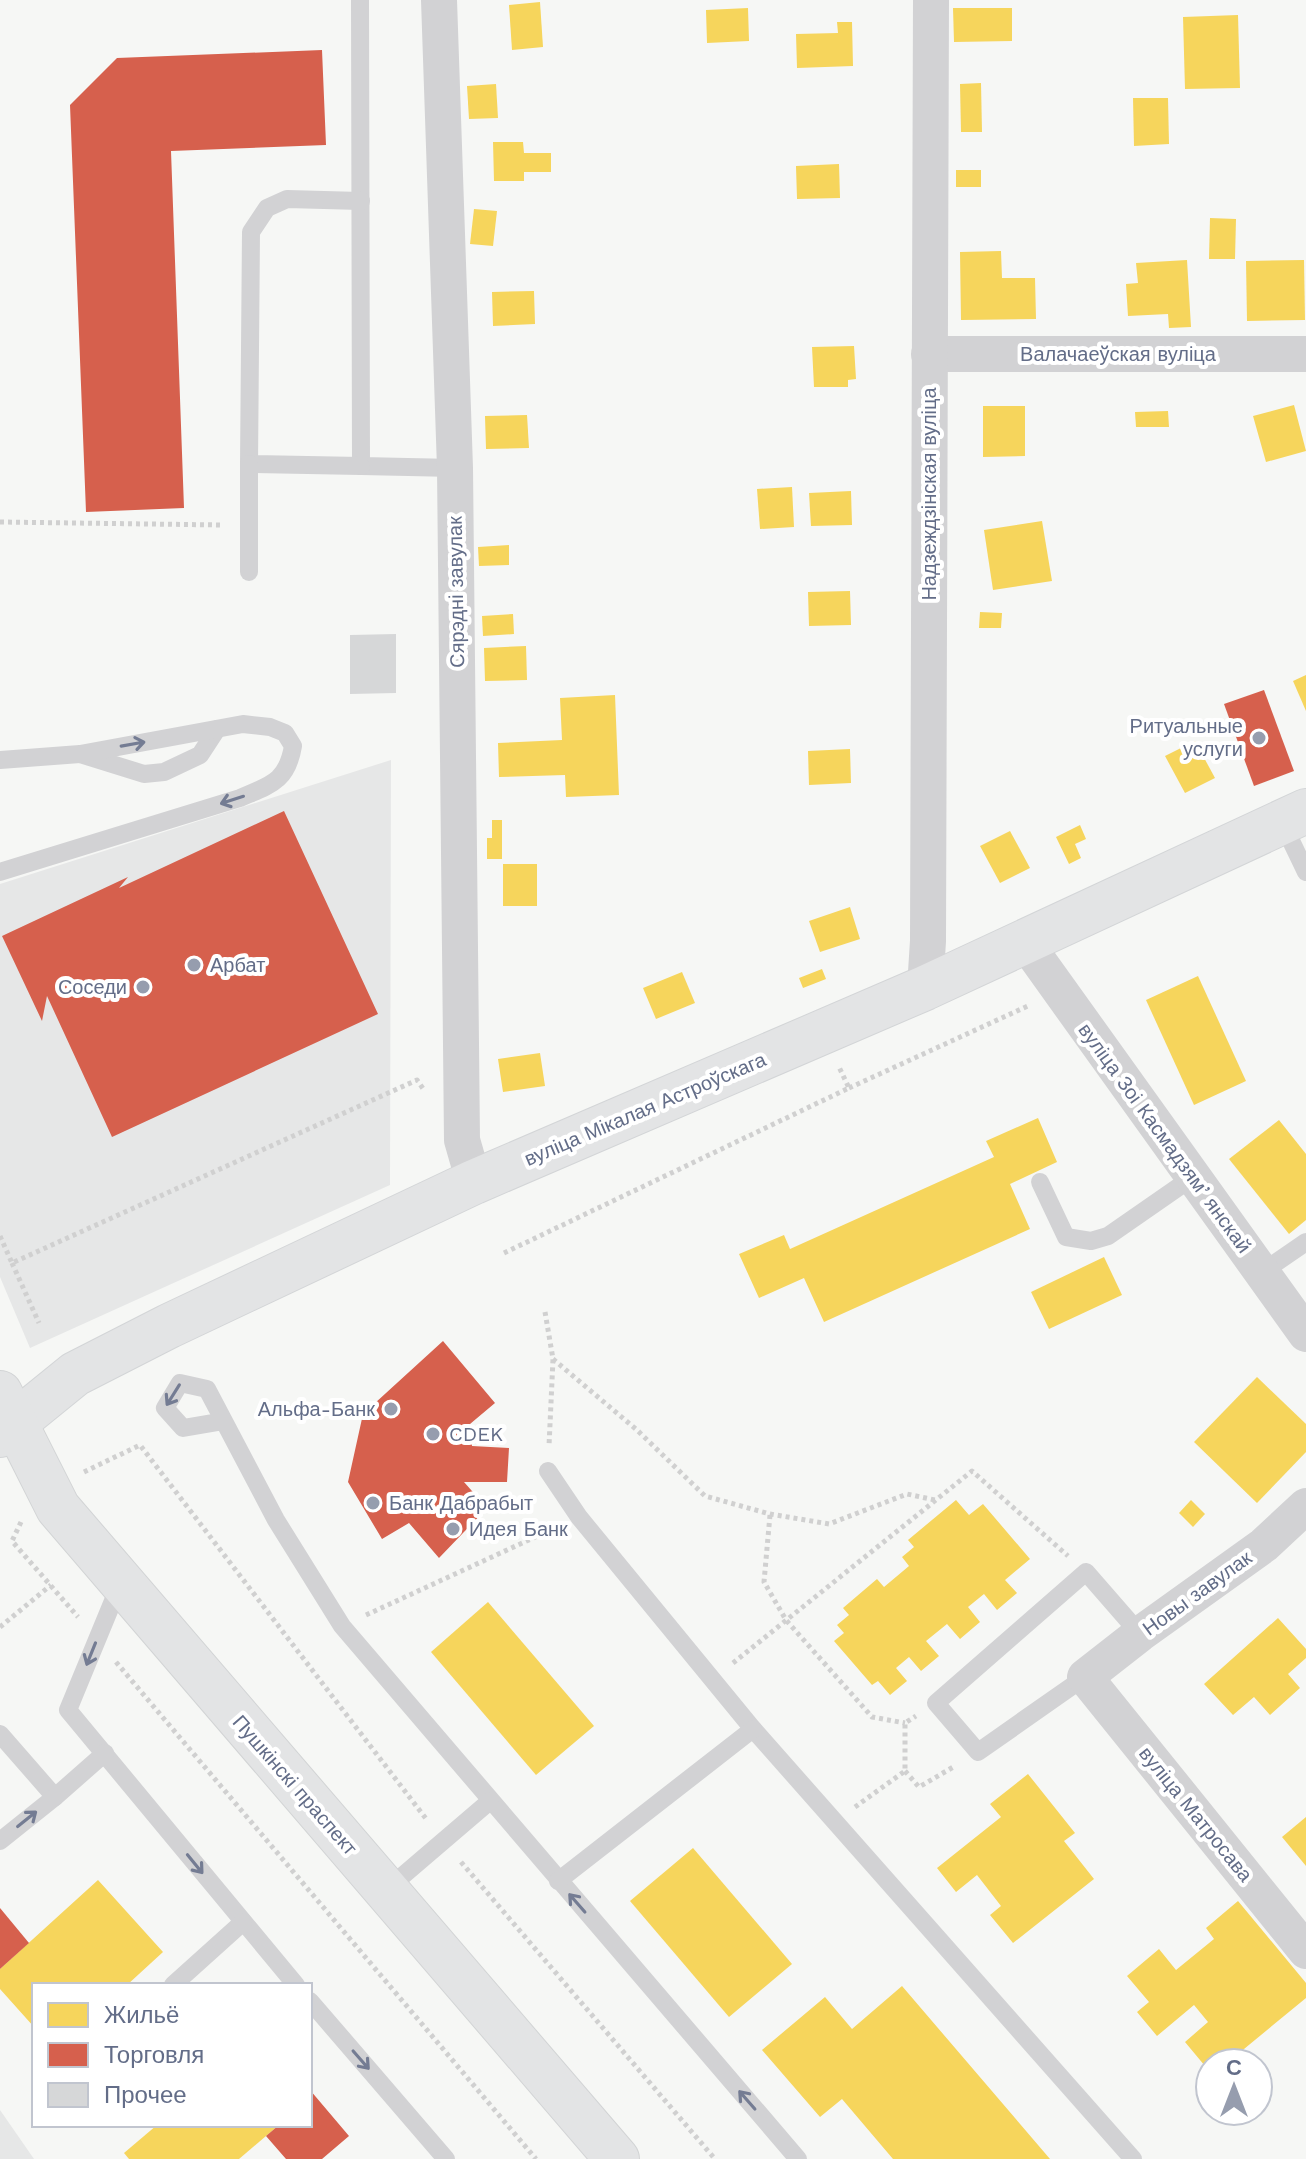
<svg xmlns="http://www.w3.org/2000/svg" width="1306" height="2159" font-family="'Work Sans',sans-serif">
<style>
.built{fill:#e6e7e7}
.homes{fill:#f6d55c}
.shops{fill:#d6604d}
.building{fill:#d6d7d8}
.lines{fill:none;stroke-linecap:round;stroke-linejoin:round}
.secondary-casing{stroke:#d3d5d7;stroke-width:46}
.primary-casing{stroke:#d2d4d5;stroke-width:46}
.path{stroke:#d0d0d0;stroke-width:5;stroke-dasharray:4 4;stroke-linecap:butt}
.service{stroke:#d2d2d4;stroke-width:18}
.minor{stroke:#d2d2d4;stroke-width:36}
.secondary{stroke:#e3e4e5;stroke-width:44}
.primary{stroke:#e3e4e5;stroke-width:44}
.oneway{stroke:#747c93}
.poi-dot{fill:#969dae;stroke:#fff;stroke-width:3}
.labels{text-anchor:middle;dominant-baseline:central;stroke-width:8;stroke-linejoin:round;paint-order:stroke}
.street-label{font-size:20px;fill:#636d88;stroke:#fff}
.poi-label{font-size:20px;fill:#636d88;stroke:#fff;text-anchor:start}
</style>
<rect width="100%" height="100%" fill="#f6f7f5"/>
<g class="built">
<polygon points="391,760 390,1185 30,1348 0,1277 0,884"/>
<polygon points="0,2110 34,2159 0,2159"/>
</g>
<g class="homes">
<polygon points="540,2 543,47 512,50 509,5"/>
<polygon points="748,8 749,41 707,43 706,10"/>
<polygon points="953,8 1012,8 1012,41 954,42"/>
<polygon points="1238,15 1240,88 1185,89 1183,17"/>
<polygon points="837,22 852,22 853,66 797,68 796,34 838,33"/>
<polygon points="981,83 982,132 961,132 960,84"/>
<polygon points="496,84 498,118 469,119 467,86"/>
<polygon points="1133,98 1168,98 1169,144 1134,146"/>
<polygon points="493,142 523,142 524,153 551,153 551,172 524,172 524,181 494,181"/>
<polygon points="839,164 840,198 797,199 796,166"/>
<rect x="956" y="170" width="25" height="17"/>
<polygon points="474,209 497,211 493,246 470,244"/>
<polygon points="1210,218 1236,219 1235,259 1209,259"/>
<polygon points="1001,251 1002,278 1035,278 1036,319 961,320 960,252"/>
<polygon points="1187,260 1191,327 1169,328 1168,314 1128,316 1126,284 1138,283 1136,263"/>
<polygon points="1304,260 1305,320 1247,321 1246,261"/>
<polygon points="534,291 535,324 493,326 492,292"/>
<polygon points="854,346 856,379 848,380 848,387 814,387 812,347"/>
<polygon points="1294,405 1306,451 1266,462 1253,416"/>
<polygon points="983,406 1025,406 1025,456 983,457"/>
<polygon points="1168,411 1169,427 1136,427 1135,412"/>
<polygon points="527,415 529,448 486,449 485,416"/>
<polygon points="792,487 794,527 760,529 757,489"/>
<polygon points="851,491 852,525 811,526 809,493"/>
<polygon points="1042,521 1052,581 993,590 984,530"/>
<polygon points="509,545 509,565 479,566 478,547"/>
<polygon points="850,591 851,625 809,626 808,592"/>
<polygon points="980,612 1002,613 1001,628 979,628"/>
<polygon points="513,614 514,634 483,636 482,616"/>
<polygon points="526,646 527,680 485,681 484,648"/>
<polygon points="1306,675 1306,711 1293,681"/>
<polygon points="615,695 619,795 566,797 565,775 499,777 498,743 562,740 560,698"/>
<polygon points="1195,741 1215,778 1185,793 1165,756"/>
<polygon points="850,749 851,783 809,785 808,751"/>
<polygon points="492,820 502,820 502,859 487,859 487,838 492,838"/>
<polygon points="1080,825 1086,839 1075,844 1081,858 1069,864 1056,837"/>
<polygon points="1010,831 1030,868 1000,883 980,846"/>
<rect x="503" y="864" width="34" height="42"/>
<polygon points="850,907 860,939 820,952 809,921"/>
<polygon points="822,969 826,979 803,988 799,978"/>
<polygon points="682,972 695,1003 656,1019 643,988"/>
<polygon points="1198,976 1246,1081 1194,1105 1146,1000"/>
<polygon points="540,1053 545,1086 503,1092 498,1059"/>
<polygon points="1038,1118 1057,1162 1010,1184 1030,1229 824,1322 804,1278 759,1298 739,1254 784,1235 790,1249 994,1157 986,1141"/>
<polygon points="1279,1120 1306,1154 1306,1220 1289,1234 1229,1159"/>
<polygon points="1104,1257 1122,1295 1049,1329 1031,1292"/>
<polygon points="1257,1377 1306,1424 1306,1452 1257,1503 1194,1442"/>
<polygon points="956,1500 969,1515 983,1504 1030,1559 1005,1580 1017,1593 997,1610 984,1594 968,1607 980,1622 960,1639 947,1624 926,1641 939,1656 921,1671 909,1657 896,1668 907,1681 890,1695 878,1681 872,1685 834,1641 844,1633 837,1625 849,1615 843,1608 877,1579 884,1587 909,1566 902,1557 914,1547 908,1540"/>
<polygon points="1191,1500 1205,1514 1193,1527 1179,1513"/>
<polygon points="488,1602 594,1726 536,1775 431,1652"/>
<polygon points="1278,1618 1306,1649 1306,1658 1288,1674 1300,1688 1270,1715 1254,1697 1233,1715 1204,1684"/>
<polygon points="1028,1774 1075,1833 1064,1841 1094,1879 1013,1943 990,1915 1001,1906 977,1875 956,1892 937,1868 1001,1817 990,1804"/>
<polygon points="1306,1817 1306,1866 1282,1837"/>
<polygon points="693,1848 792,1964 729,2017 630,1901"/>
<polygon points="98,1880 163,1952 127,1985 34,1985 34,2027 0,1989 0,1969"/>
<polygon points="1238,1901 1306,1983 1306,1998 1227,2063 1210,2063 1210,2072 1185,2042 1208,2022 1194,2005 1157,2036 1137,2012 1149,2002 1127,1976 1159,1949 1176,1970 1214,1939 1206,1928"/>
<polygon points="902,1986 1050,2159 893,2159 842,2099 820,2117 762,2050 825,1997 852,2029"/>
<polygon points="157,2125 279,2125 239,2159 129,2159 124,2153"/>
</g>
<g class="shops">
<polygon points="322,50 326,145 171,151 184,508 86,512 70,105 117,58"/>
<polygon points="1264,690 1294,771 1254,786 1224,704"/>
<polygon points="284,811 378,1014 112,1137 47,996 42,1021 2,936 128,877 119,888"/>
<polygon points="443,1341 495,1403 470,1424 472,1446 509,1448 507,1482 464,1482 487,1508 439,1558 409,1523 382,1539 348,1482 363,1414"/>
<polygon points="0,1908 29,1943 0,1969"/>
<polygon points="310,2090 349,2136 322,2159 286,2159 266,2136 279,2125 310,2125"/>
</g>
<polygon class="building" points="396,634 396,693 350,694 350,635"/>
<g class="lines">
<g class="secondary-casing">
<polyline id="secondary" points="0,1435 75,1374 169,1326 474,1182 925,988 1306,811"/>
</g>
<g class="primary-casing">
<polyline id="primary" points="0,1393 58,1508 617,2159"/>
</g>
<g class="path">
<polyline points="0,522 223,525"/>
<polyline points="849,1088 1030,1005"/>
<polyline points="0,1236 12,1263 417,1080 424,1090"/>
<polyline points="504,1253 849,1088 839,1067"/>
<polyline points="12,1263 39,1323"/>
<polyline points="545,1312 553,1359 549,1446"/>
<polyline points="553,1359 637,1430 705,1496 770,1514 829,1524 907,1494 935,1500"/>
<polyline points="84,1472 140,1445 427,1820"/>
<polyline points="770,1515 764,1582 786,1620 872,1717 905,1723"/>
<polyline points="21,1522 12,1541 78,1617"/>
<polyline points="366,1615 557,1527"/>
<polyline points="0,1627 51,1585"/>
<polyline points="116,1662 536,2159"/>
<polyline points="733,1663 972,1471 1068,1556"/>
<polyline points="905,1771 919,1787 955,1766"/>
<polyline points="855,1807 905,1771 905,1723 916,1716"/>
<polyline points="461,1862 715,2159"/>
</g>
<g class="service">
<polyline points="360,0 361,466 455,468"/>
<polyline points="361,201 287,199 267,208 251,232 249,464 361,466"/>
<polyline points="249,464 249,572"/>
<polyline points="83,755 144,774 164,772 200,755 217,729"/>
<path d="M0 760 80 754 243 724 270 727 285 733 293 746C287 782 270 785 240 798L0 872"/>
<polyline points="1282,822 1306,872"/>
<polyline points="1040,1182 1066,1237 1091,1241 1108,1236 1193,1177"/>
<polyline points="1261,1273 1306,1242"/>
<polyline points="224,1421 183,1428 165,1408 180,1383 207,1389 276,1520 342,1626 798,2159"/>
<polyline points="548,1471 579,1517 753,1729 1133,2159"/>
<polyline points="120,1584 68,1710 296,1985"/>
<polyline points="1085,1677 978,1752 936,1703 1086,1572 1140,1634"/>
<polyline points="0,1734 55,1797"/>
<polyline points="0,1841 55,1797 105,1753"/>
<polyline points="558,1881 753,1729"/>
<polyline points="386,1890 490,1801"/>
<polyline points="173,1985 243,1922"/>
<polyline points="310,2001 446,2159"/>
</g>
<g class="minor">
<polyline points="439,0 455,468 462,1140 474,1182"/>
<polyline points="929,354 1306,354"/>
<polyline points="1025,942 1306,1334"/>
<polyline points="925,988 928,941 931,0"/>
<polyline points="1306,1506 1264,1545 1140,1634 1085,1677 1306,1951"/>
</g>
<use href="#secondary" class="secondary"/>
<use href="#primary" class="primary"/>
</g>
<defs><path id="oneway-shaft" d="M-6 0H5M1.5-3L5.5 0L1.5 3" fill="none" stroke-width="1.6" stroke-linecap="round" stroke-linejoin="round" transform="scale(2)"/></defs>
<g class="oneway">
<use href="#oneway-shaft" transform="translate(133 744) rotate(-10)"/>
<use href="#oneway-shaft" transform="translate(232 800) rotate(162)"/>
<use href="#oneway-shaft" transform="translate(173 1395) rotate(122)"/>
<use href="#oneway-shaft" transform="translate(91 1654) rotate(112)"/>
<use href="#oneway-shaft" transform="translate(27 1819) rotate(-39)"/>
<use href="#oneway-shaft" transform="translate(195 1864) rotate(51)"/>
<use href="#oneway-shaft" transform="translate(577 1903) rotate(-131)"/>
<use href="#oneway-shaft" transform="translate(361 2060) rotate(49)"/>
<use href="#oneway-shaft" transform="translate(747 2100) rotate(-131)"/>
</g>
<g class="poi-dot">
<circle cx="1259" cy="738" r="8"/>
<circle cx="194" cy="965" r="8"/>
<circle cx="143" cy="987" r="8"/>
<circle cx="391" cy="1409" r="8"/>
<circle cx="433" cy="1434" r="8"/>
<circle cx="373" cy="1503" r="8"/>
<circle cx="453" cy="1529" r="8"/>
</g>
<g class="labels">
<g class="street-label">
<text x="1118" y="354">Валачаеўская вуліца</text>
<text transform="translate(929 494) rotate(-90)">Надзеждзінская вуліца</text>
<text transform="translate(456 592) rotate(-91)">Сярэдні завулак</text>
<text transform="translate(645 1109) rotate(-23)">вуліца Мікалая Астроўскага</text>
<text transform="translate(1165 1138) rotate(54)">вуліца Зоі Касмадзямʼянскай</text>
<text transform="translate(1197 1593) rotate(-36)">Новы завулак</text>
<text transform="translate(295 1785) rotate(49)">Пушкінскі праспект</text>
<text transform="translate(1196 1814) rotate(51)">вуліца Матросава</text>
</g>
<g class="poi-label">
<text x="1243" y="726" text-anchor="end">Ритуальные<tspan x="1243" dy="23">услуги</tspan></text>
<text x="210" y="965">Арбат</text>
<text x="127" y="987" text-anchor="end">Соседи</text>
<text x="375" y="1409" text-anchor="end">Альфа-Банк</text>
<text x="449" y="1434">CDEK</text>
<text x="389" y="1503">Банк Дабрабыт</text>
<text x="469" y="1529">Идея Банк</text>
</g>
</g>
<rect x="32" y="1983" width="280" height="144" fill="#ffffff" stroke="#c1c5cf" stroke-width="2"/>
<rect x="48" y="2003" width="40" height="24" fill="#f6d55c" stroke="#c1c5cf" stroke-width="2"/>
<text x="104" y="2023" font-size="24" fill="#636d88">Жильё</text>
<rect x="48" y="2043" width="40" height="24" fill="#d6604d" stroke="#c1c5cf" stroke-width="2"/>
<text x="104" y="2063" font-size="24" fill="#636d88">Торговля</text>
<rect x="48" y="2083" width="40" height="24" fill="#d6d7d8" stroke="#c1c5cf" stroke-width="2"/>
<text x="104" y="2103" font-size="24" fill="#636d88">Прочее</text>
<g transform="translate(1234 2087)"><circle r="38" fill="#ffffff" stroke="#c1c5cf" stroke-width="2"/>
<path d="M0-6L14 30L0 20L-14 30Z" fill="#969dae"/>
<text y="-12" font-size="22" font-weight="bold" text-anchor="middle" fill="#636d88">С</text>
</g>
</svg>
